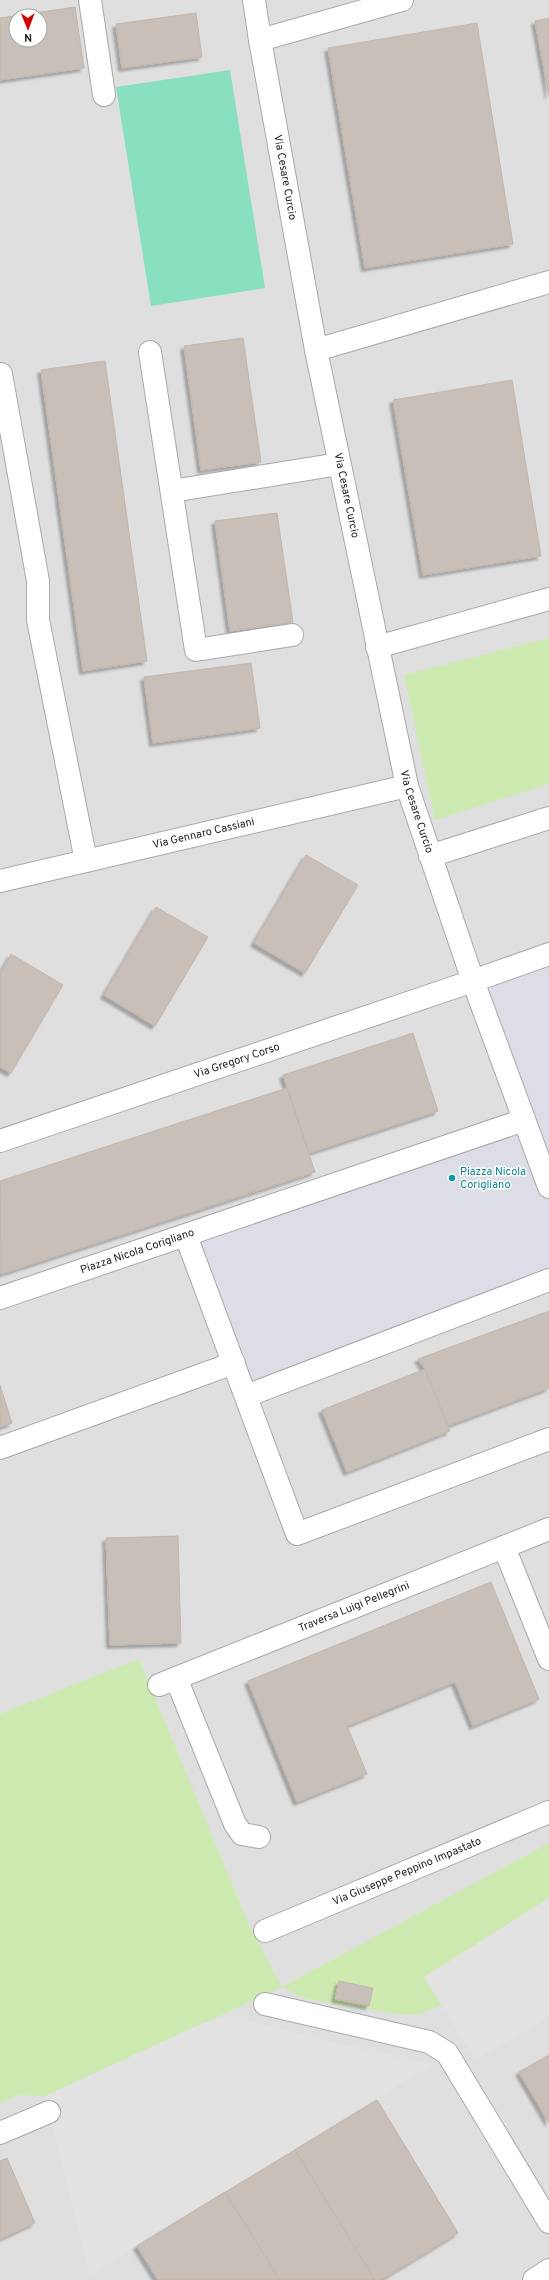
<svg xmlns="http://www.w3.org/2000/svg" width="549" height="2280" font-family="Overpass,sans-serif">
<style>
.residential{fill:#e0dfdf;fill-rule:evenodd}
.grass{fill:#cdebb0}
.pitch{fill:#88e0be}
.parking{fill:#e2e2e2}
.plaza{fill:#dddde8}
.building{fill:#c7bfb8;stroke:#c4b6ab;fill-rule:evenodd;filter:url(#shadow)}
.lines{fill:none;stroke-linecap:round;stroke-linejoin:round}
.minor-casing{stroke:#a9a9a9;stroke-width:24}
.minor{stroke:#fff;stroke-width:22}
.culture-dot{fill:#0f9aa8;stroke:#fff;stroke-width:1.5}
.labels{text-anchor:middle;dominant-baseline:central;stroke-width:3;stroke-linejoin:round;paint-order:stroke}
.street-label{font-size:11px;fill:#222;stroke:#fff}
.culture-label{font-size:11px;fill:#0d838f;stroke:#fff;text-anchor:start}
</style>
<defs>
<filter id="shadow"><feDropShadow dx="-3.5" dy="3.5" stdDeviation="1" flood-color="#0004"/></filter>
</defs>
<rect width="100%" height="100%" fill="#f2efe9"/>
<path class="residential" d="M0 0H549V2280H0ZM16 16H40V40H16Z"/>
<g class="grass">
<polygon points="549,638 549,784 435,820 404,675"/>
<polygon points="139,1659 249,1925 282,1987 549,1843 549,1898 424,1977 441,2005 420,2014 404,2015 306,1999 282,1987 45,2096 18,2095 0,2103 0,1714"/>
</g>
<polygon class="pitch" points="230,70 265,288 151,306 116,87"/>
<g class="parking">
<polygon points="549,1898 549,2017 475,2060 424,1977"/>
<polygon points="218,2019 239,2019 406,2059 433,2064 90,2275 45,2096 201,2024"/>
</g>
<polygon class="plaza" points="549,954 549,1280 246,1396 186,1236 524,1120 473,981"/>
<g class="building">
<path d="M75 7 84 68 0 80V18ZM16 16H40V40H16Z"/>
<polygon points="196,13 202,57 122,68 116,24"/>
<polygon points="549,18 549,96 535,21"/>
<polygon points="477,23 513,244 365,268 328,48"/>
<polygon points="243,338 261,462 201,470 184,346"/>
<polygon points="105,361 147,661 83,671 41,370"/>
<polygon points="512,380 541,556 423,575 393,400"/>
<polygon points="277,513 293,622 230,631 215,521"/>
<polygon points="251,663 260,728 153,743 144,677"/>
<polygon points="306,855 358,885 305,973 254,943"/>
<polygon points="156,907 208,937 155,1026 104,995"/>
<polygon points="11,954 63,985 11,1073 0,1067 0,974"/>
<polygon points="413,1033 438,1111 309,1153 283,1075"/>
<polygon points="287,1088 315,1172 1,1274 0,1181"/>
<polygon points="549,1311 549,1388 447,1426 425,1369 418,1359"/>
<polygon points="425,1369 450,1431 347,1472 322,1410"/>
<polygon points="0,1385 12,1423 0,1427"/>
<polygon points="178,1536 181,1643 110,1645 106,1538"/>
<polygon points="491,1582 539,1699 473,1726 455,1682 347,1726 367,1774 297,1802 248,1681"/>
<polygon points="339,1981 373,1988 369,2006 335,1999"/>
<polygon points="549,2055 549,2123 519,2072"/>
<polygon points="377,2100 458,2233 381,2280 158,2280 137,2246"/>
<polygon points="377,2100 458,2233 381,2280 375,2280 295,2150"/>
<polygon points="7,2158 35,2223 0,2239 0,2161"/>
<polygon points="225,2192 280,2280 158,2280 137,2246"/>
</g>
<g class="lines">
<g class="minor-casing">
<g id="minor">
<polyline points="90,0 104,95"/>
<path id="s1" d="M254 0 260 40 316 350 407 786 473 981 549 1187"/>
<polyline points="260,40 402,0"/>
<polyline points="316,350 549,282"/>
<polyline points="150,352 196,650 292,635"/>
<polyline points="1,374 38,581 38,620 86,861"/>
<polyline points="172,491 339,464"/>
<polyline points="377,647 549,599"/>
<polyline points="430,856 549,818"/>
<path id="s2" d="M0 881 407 786"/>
<path id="s3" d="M0 1141 473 981 549 954"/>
<polyline points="186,1236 297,1534 549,1439"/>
<path id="s4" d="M0 1298 524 1120"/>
<polyline points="246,1396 549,1280"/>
<polyline points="0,1448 234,1363"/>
<polyline points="504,1547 549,1659"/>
<polyline points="176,1678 235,1824 242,1834 259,1837"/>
<path id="s5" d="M159 1685 549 1529"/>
<path id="s6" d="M265 1931 549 1812"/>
<polyline points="265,2004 429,2042 447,2053 549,2222"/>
<polyline points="0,2133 49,2112"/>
<polyline points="534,2280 549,2270"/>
</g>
</g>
<use href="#minor" class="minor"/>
</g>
<circle class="culture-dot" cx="452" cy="1178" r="4"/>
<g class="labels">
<g class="street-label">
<text stroke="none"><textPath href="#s1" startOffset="180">Via Cesare Curcio</textPath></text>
<text stroke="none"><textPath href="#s1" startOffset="504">Via Cesare Curcio</textPath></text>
<text stroke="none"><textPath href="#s1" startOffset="828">Via Cesare Curcio</textPath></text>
<text stroke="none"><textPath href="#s2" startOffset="209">Via Gennaro Cassiani</textPath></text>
<text stroke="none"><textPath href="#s3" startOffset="250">Via Gregory Corso</textPath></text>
<text stroke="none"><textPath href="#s4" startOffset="145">Piazza Nicola Corigliano</textPath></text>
<text stroke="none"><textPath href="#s5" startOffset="210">Traversa Luigi Pellegrini</textPath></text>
<text stroke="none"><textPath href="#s6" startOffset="154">Via Giuseppe Peppino Impastato</textPath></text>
</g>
<g class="culture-label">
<text x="460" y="1172">Piazza Nicola<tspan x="460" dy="13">Corigliano</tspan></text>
</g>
</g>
<g transform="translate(28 28) rotate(179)"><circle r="19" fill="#ffffff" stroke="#a7a7a7"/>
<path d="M0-3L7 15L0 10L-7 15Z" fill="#d40000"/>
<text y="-6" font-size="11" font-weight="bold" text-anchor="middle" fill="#222222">N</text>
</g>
</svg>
